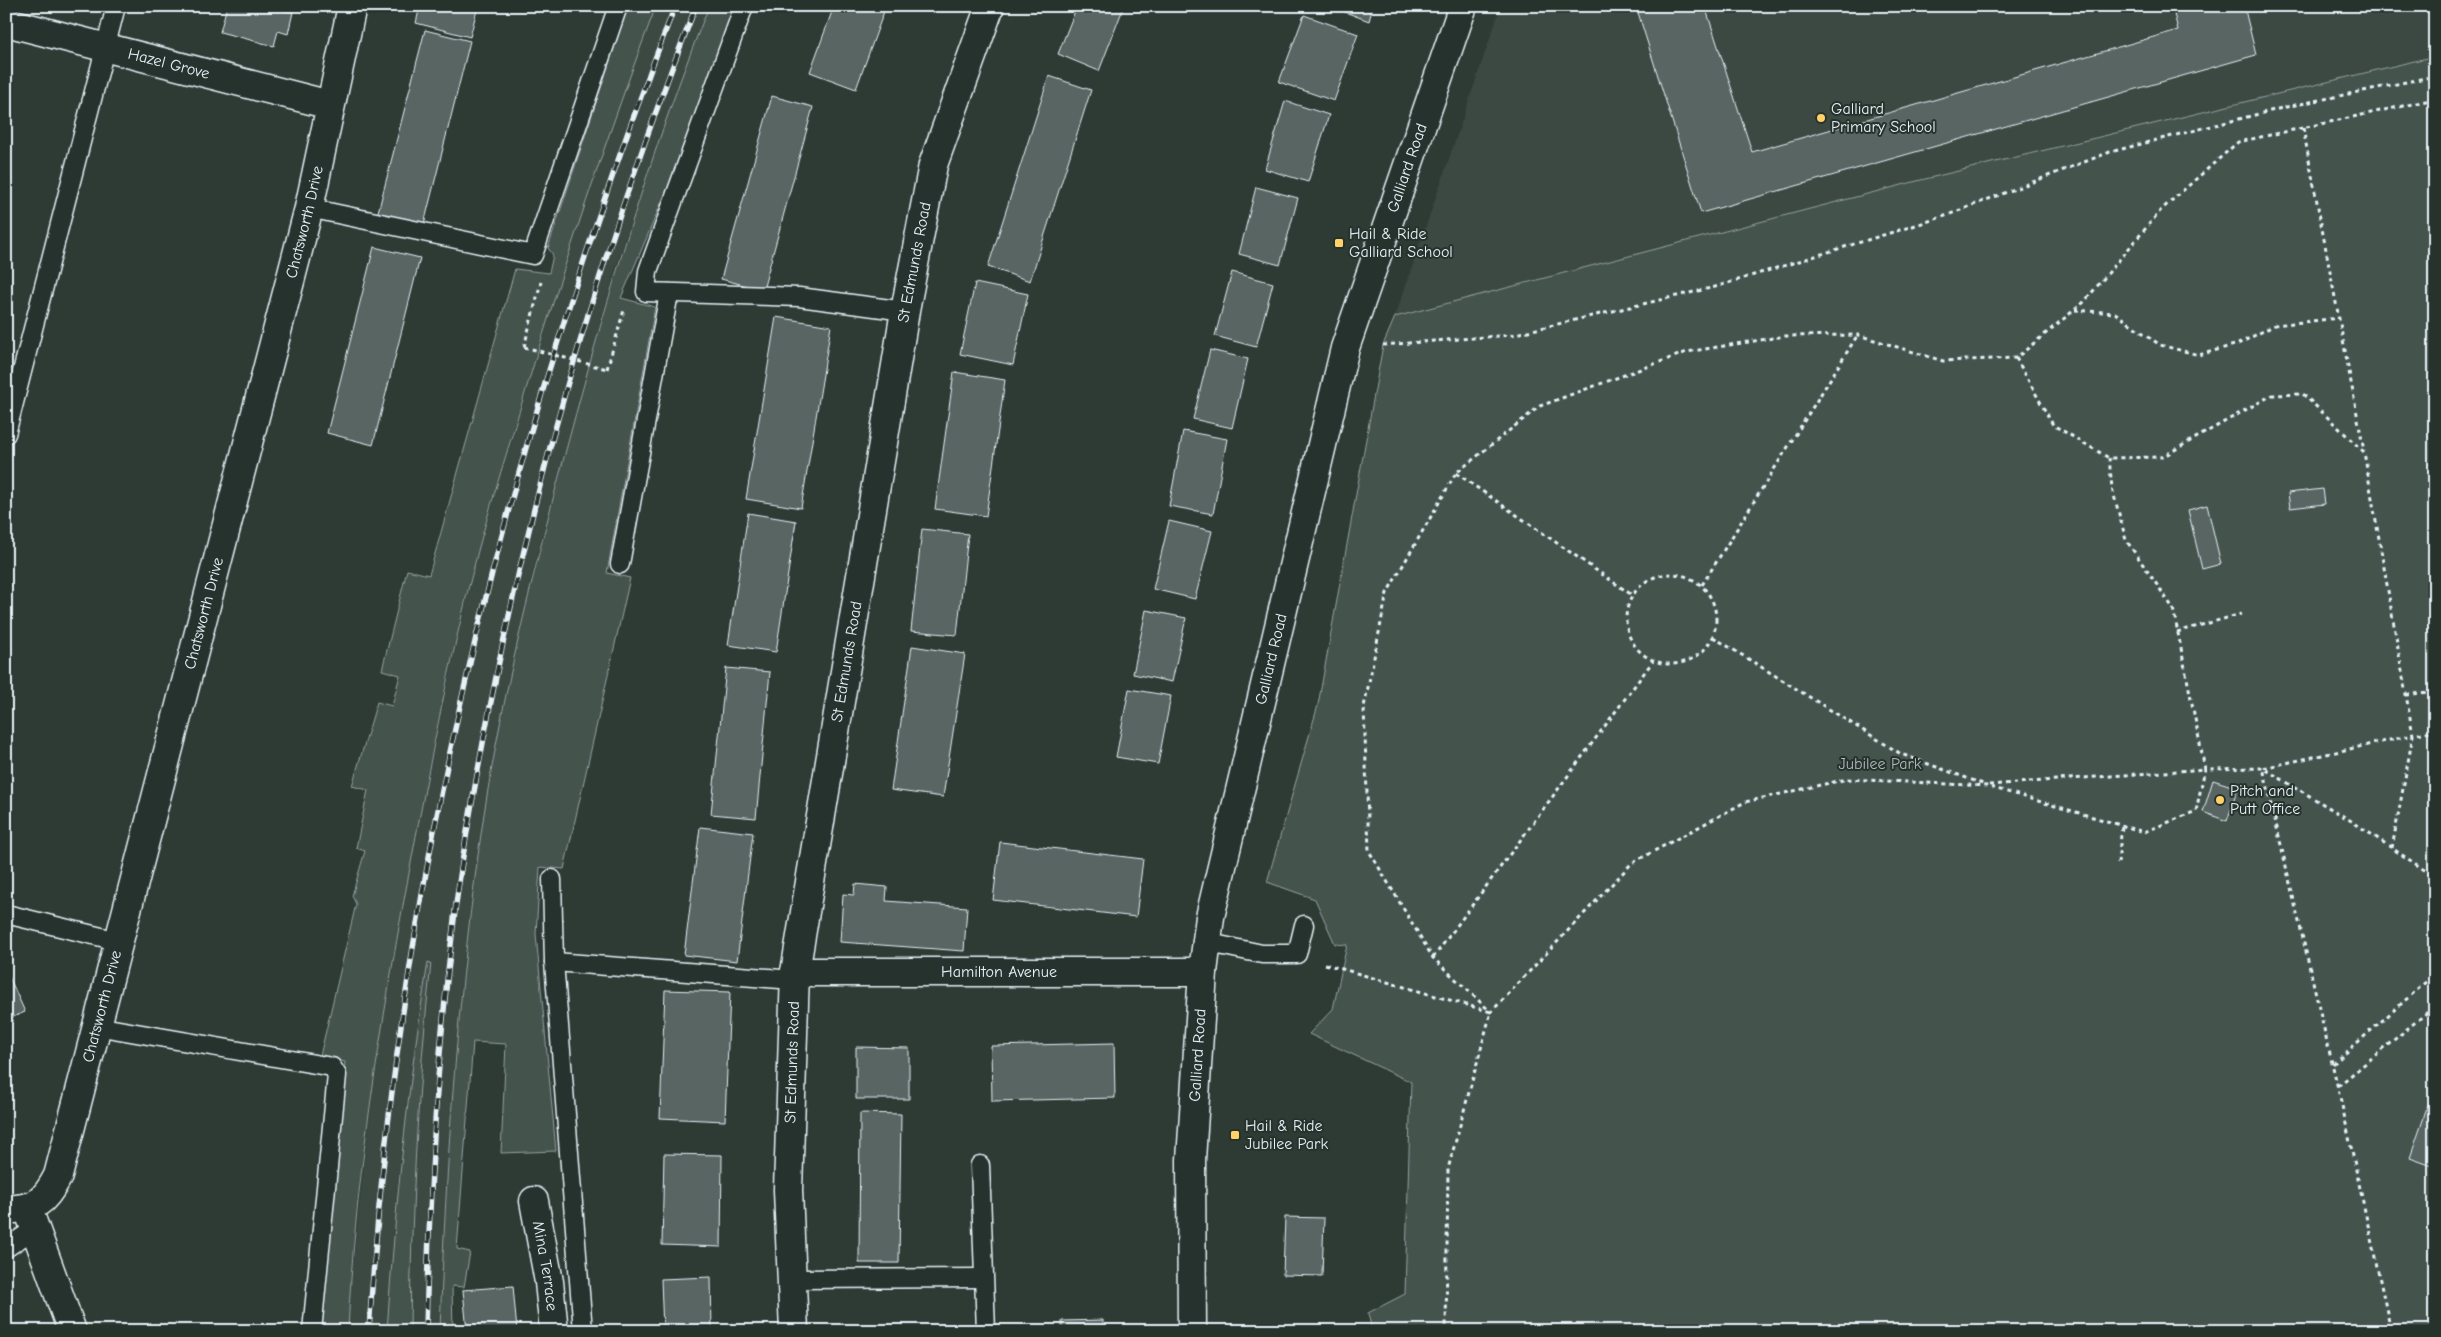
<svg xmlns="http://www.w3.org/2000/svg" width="2441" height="1337" font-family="'Comic Neue',sans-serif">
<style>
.built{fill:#3b4843}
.green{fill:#45524e;stroke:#96a2a3}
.building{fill:#596563;stroke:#e8f1f8}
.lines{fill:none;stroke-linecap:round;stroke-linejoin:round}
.service-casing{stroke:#e8f1f8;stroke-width:21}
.minor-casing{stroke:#e8f1f8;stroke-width:31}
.tertiary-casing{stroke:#e8f1f8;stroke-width:31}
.path{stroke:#e8f1f8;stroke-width:3;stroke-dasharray:4 4;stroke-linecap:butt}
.service{stroke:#26332d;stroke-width:18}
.minor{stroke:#26332d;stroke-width:28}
.tertiary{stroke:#26332d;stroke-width:28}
.rail-casing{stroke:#e8f1f8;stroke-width:5.5}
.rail{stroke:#26332d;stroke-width:4;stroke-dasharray:11;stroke-linecap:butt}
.path-bridge{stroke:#e8f1f8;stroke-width:3;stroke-dasharray:4 4;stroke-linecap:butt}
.poi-dot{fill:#ffd166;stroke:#26332d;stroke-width:2}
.labels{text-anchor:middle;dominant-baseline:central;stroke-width:4;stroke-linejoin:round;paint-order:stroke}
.street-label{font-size:16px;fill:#e8f1f8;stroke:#26332d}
.poi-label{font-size:16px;fill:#e8f1f8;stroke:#26332d;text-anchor:start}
.park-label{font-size:16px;fill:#afb9bc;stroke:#26332d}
</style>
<rect width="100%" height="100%" fill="#2e3b35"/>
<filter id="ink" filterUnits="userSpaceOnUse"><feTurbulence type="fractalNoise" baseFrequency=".02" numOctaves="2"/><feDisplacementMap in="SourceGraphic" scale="10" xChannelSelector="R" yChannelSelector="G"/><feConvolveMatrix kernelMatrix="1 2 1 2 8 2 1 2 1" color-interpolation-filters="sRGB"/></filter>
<g filter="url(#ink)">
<g class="built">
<polygon points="656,6 709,6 661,136 616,267 533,571 507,691 485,811 466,945 454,1068 444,1217 440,1331 348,1331 350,1293 365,1152 379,1046 414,843 456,644 479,547 568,252 619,103"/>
<polygon points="1501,6 2435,6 2435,56 1921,180 1395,317"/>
</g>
<g class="green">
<path d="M628 6H656C607 135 564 265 524 396 509 446 493 496 479 547 447 668 424 793 401 916 377 1053 354 1192 348 1331H319L345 1062 320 1056 356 904 352 896 365 851 356 848 368 790 352 786 377 702 392 706 400 675 382 670 407 570 429 575 515 269 549 273 553 255 548 248Z"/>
<path d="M709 6H735L666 192 621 298 655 307 607 573 630 578 564 869 540 867 536 934 556 1151 501 1153 506 1044 473 1042 457 1249 470 1252 464 1287 452 1286 453 1331H440C446 1158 458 985 484 814 506 674 542 538 579 402 616 268 657 135 709 6Z"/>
<polygon points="2435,56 2435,1331 1372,1331 1368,1313 1405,1294 1411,1082 1309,1034 1333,1009 1347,945 1335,944 1315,899 1267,882 1318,705 1383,345 1395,317 1921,180"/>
<path d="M428 962 431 963C418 1085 411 1208 410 1331H387C395 1206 408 1086 428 962Z"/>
</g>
<g class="building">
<polygon points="227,6 286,6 285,11 293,12 288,34 278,31 274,46 220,32"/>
<polygon points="420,6 478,6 470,37 416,23"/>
<polygon points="834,6 886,6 856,89 810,72"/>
<polygon points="1077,6 1124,6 1099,71 1058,54"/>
<polygon points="1329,6 1373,6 1369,21"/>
<polygon points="1636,6 1705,6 1752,152 2178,30 2172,6 2244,6 2256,55 1701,213"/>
<polygon points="1304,15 1358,34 1334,101 1279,82"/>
<polygon points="425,30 470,41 423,228 377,216"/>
<polygon points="1049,76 1091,90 1030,281 988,267"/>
<polygon points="772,96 813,107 763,290 721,279"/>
<polygon points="1285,101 1329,115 1308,182 1265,169"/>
<polygon points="1256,187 1298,198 1280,265 1239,254"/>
<polygon points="374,247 420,258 373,445 327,433"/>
<polygon points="1232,272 1273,283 1256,347 1215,336"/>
<polygon points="975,283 1028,294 1013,365 960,354"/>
<polygon points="776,317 831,326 801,508 746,499"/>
<polygon points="1210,350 1248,359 1232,428 1193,419"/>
<polygon points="954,372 1005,380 986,516 935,509"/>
<polygon points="1183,431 1227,439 1213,514 1169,506"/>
<polygon points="2323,489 2325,504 2290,508 2288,493"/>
<polygon points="2207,505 2221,564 2202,569 2188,510"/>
<polygon points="748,513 796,521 776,652 728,645"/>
<polygon points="1169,521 1212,531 1195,599 1153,589"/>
<polygon points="922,529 968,534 957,635 911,631"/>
<polygon points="1146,610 1186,618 1172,682 1133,674"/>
<polygon points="912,646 965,654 943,797 891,790"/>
<polygon points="726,668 770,672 756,818 711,814"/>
<polygon points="1129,689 1171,696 1158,764 1116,757"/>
<polygon points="2213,780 2238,788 2227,821 2203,812"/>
<polygon points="700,827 753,833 737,961 684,955"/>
<polygon points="1000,842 1143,859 1136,917 993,900"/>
<polygon points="855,884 887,887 886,901 967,907 964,951 840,942 843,894 854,895"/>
<polygon points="6,970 25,1012 6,1020"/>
<polygon points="665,990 730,992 725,1121 660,1118"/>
<polygon points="1114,1043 1115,1098 992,1101 991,1046"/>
<polygon points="856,1047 909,1048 909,1099 856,1099"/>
<polygon points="2435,1085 2435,1167 2410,1158"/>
<polygon points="860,1113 901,1114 899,1263 859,1263"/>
<polygon points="664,1154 722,1155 721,1247 662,1245"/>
<polygon points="1285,1217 1324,1218 1322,1276 1283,1275"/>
<polygon points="711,1277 712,1331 663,1331 661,1279"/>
<polygon points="513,1286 517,1331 467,1331 463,1290"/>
<polygon points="1103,1320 1103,1331 1062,1331 1062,1321"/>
</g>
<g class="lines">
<g class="service-casing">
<g id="service">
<polyline points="744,6 648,271 646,292 799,297 905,311"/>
<polyline points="309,208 533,255 618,6"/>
<polyline points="6,434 116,6"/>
<polyline points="620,564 669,293"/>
<polyline points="552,879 554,962 583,1331"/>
<polyline points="6,914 118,941"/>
<polyline points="1205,942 1262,954 1297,954 1304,925"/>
<polyline points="554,962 794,980"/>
<polyline points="96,1026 332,1067 337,1075 312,1331"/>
<polyline points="980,1165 986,1331"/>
<polyline points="6,1248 36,1228"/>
<polyline points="792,1279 983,1278"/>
</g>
</g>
<g class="minor-casing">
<g id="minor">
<path id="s1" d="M6 22 330 105"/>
<path id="s2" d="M795 972H1203"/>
<path id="s3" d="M534 1201 549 1282 554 1331"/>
<polyline points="28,1209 72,1331"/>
<path id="s4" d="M6 1210C36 1208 44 1203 58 1176L309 208 352 6"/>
<path id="s5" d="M794 1331 788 1190 795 972 905 311 933 165 990 6"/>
</g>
</g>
<g class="tertiary-casing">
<g id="tertiary">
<path id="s6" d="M1192 1331 1191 1160 1203 972 1210 917 1345 348 1463 6"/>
</g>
</g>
<g class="path">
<polyline points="2435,99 2238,142 2161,210 2084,302 2016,358 1943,361 1858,335 1785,336 1687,352 1540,406 1456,473 1387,593 1364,707 1369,851 1433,958 1491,1012 1632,863 1745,802 1847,779 1987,786 2144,832 2196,811 2205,769 2263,768 2353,822 2435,877"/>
<polyline points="2303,128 2364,451"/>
<polyline points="2075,310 2115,313 2160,345 2199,355 2238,344 2275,325 2339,318"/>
<polyline points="1383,345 1511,335 1715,287 1945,216 2110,152 2286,107 2435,76"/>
<polyline points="524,347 541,282"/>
<polyline points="2016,358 2053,425 2109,458 2162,457 2272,395 2303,394 2364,452 2413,735 2263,768 2343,1110 2391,1331"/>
<polyline points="607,369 624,310"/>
<polyline points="1456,473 1632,595"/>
<circle cx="1671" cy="619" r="45"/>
<polyline points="1702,585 1857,336"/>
<polyline points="2177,632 2241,614"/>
<polyline points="1713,637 1901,754 1983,784"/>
<polyline points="2406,695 2435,691"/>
<polyline points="1989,785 2205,769 2173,608 2126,540 2112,488 2109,458"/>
<polyline points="2392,848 2413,735 2435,730"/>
<polyline points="2118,863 2122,826"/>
<polyline points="1433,958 1653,661"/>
<polyline points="1325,964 1491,1012 1448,1169 1446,1331"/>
<polyline points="2333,1064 2435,974"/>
<polyline points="2338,1086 2435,1006"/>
</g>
<use href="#service" class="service"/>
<use href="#minor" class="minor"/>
<use href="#tertiary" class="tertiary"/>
<g class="rail-casing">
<g id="rail">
<path d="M369 1331C398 876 511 430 675 6"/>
<path d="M426 1331C429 1198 436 1067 452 936 460 866 473 796 486 727 533 480 604 239 696 6"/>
</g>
</g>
<use href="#rail" class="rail"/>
<polyline class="path-bridge" points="524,347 607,369"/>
</g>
</g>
<g class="poi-dot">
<circle cx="1821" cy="118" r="5"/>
<rect x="1334" y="238" width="10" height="10" rx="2.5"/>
<circle cx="2220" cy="800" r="5"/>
<rect x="1230" y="1130" width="10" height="10" rx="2.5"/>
</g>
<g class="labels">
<g class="street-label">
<text stroke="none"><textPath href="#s1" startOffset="168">Hazel Grove</textPath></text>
<text stroke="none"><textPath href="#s6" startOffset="1190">Galliard Road</textPath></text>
<text stroke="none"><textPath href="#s4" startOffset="1052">Chatsworth Drive</textPath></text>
<text stroke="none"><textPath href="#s5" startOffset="1079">St Edmunds Road</textPath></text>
<text stroke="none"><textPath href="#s4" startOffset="648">Chatsworth Drive</textPath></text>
<text stroke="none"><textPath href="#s6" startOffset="680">Galliard Road</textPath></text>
<text stroke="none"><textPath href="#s5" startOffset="674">St Edmunds Road</textPath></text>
<text stroke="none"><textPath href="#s2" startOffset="204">Hamilton Avenue</textPath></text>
<text stroke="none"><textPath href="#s4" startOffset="242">Chatsworth Drive</textPath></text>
<text stroke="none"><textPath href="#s6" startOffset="276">Galliard Road</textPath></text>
<text stroke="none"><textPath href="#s5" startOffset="269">St Edmunds Road</textPath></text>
<text stroke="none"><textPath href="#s3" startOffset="66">Mina Terrace</textPath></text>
</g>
<g class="poi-label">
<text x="1831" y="109">Galliard<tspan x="1831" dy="18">Primary School</tspan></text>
<text x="1349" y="234">Hail &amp; Ride<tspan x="1349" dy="18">Galliard School</tspan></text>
<text x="2230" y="791">Pitch and<tspan x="2230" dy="18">Putt Office</tspan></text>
<text x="1245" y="1126">Hail &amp; Ride<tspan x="1245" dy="18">Jubilee Park</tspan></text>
</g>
<g class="park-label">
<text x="1880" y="764">Jubilee Park</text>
</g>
</g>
<rect width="2441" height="1337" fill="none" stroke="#26332d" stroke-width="25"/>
<rect x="12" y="12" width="2416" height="1312" fill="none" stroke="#e8f1f8" stroke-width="2" filter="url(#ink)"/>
</svg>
